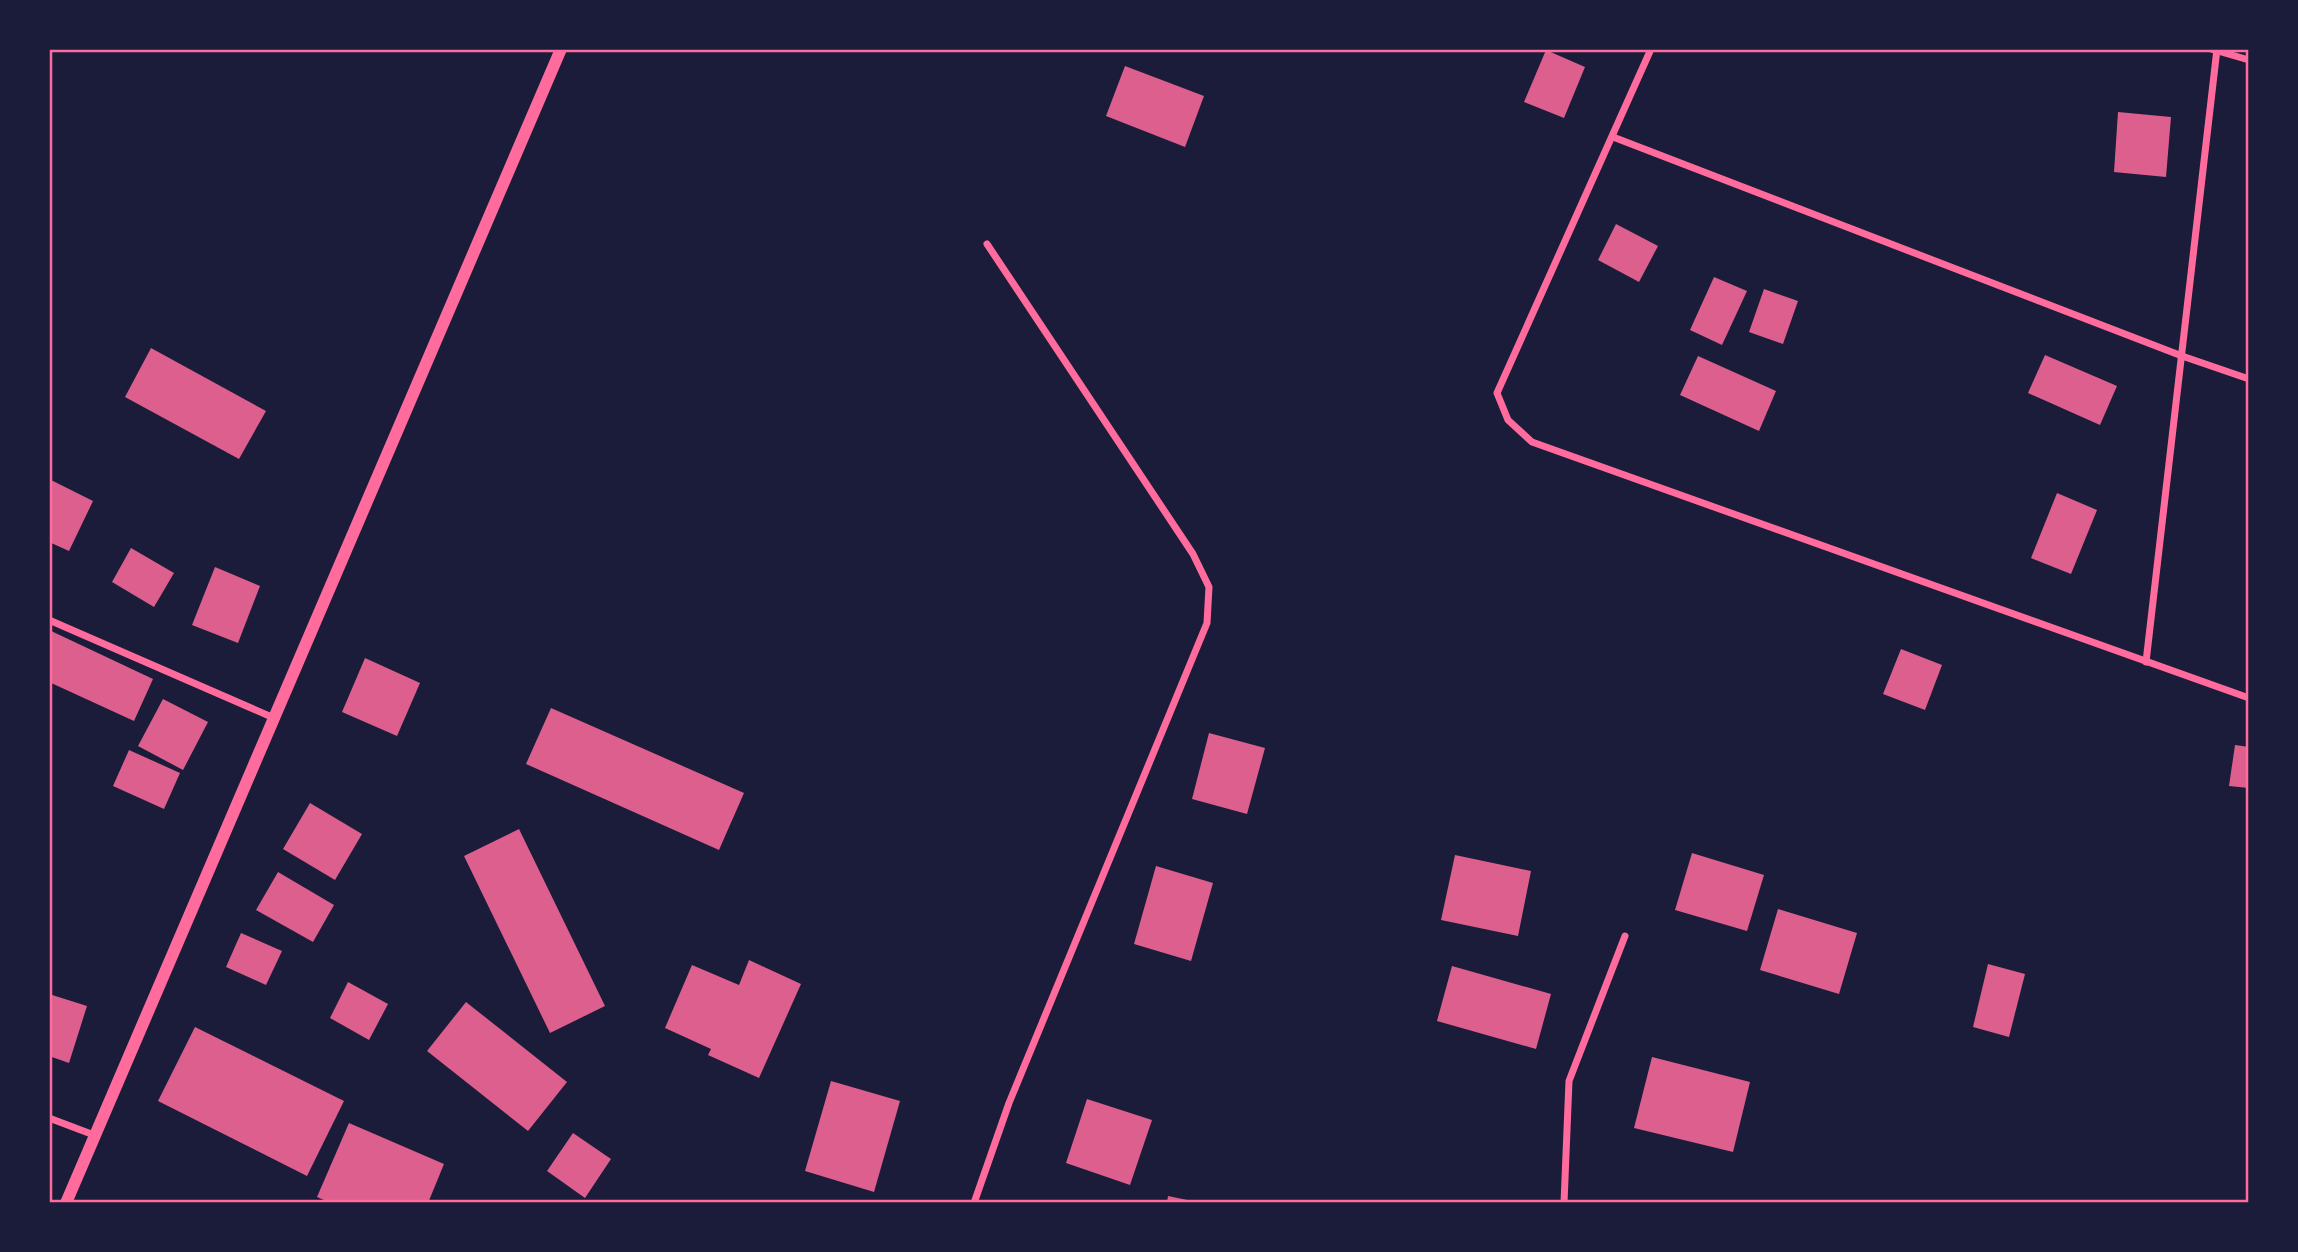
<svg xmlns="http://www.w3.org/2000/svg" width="2298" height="1252" font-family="'Times New Roman',serif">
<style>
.building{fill:#dd5f8e}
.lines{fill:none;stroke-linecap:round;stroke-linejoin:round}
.minor{stroke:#ff6b9d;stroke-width:7}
.tertiary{stroke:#ff6b9d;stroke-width:12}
.neatline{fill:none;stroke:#ff6b9d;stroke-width:2.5}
</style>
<rect width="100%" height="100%" fill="#1b1b3a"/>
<g class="building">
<polygon points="1546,50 1585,67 1564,118 1524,102"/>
<polygon points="1125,66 1204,96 1185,147 1106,116"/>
<polygon points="2118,112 2171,117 2166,177 2114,172"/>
<polygon points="1616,224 1658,246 1639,282 1598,260"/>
<polygon points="1714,277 1747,291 1722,345 1690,330"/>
<polygon points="1764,289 1798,301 1783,344 1749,332"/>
<polygon points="151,348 266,411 239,459 125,397"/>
<polygon points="2045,355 2117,386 2100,425 2028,393"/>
<polygon points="1698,356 1776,391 1759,431 1680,395"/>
<polygon points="49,479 93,501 69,551 49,542"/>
<polygon points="2057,493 2097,510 2071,574 2031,558"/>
<polygon points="131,548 174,573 154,607 112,582"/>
<polygon points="215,567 260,586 238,643 192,625"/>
<polygon points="49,630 153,679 134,721 49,682"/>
<polygon points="1901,649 1942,665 1925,710 1883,694"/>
<polygon points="365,658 420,683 397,736 342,712"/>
<polygon points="163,699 208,722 183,770 138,746"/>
<polygon points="551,708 744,793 719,850 526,764"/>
<polygon points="1209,733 1265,748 1247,814 1192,799"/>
<polygon points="2235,745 2249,747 2249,788 2229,786"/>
<polygon points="129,750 180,773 164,809 113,786"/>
<polygon points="310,803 362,834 335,880 283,849"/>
<polygon points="519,829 605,1006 550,1033 464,856"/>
<polygon points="1692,853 1764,875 1747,931 1675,910"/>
<polygon points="1455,855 1531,871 1518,936 1441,920"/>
<polygon points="1156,866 1213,883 1191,961 1134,944"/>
<polygon points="278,872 334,905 313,942 256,910"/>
<polygon points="1778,909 1857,933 1839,994 1760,970"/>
<polygon points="241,933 282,951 266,985 226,967"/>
<polygon points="749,960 801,984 759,1078 708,1055 711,1049 665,1028 692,965 739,985"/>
<polygon points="1988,964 2025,974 2009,1037 1973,1027"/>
<polygon points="1452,966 1551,994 1536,1049 1437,1021"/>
<polygon points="348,982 388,1004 369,1040 330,1018"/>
<polygon points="49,994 87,1006 69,1063 49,1056"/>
<polygon points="466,1002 567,1082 528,1131 427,1051"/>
<polygon points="195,1027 344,1101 307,1176 158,1101"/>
<polygon points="1652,1057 1750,1082 1733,1152 1634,1128"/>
<polygon points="831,1081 900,1101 874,1192 805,1171"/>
<polygon points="1087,1099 1152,1120 1130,1185 1066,1163"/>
<polygon points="349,1123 444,1164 428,1203 331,1203 317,1197"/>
<polygon points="573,1133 611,1159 585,1198 547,1171"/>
<polygon points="1168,1196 1197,1202 1197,1203 1167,1203"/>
</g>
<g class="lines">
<g class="minor">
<polyline points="1651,49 1497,393 1508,420 1532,442 2249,698"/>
<polyline points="2211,49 2249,60"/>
<polyline points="1613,137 2182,356 2249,379"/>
<polyline points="49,620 274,718"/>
<polyline points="2146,662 2217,49"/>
<polyline points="49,1118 94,1135"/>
<polyline points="974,1203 1009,1103 1207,623 1209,587 1193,554 987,244"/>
<polyline points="1564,1203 1569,1081 1625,936"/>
</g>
<polyline class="tertiary" points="66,1203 561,49"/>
</g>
<rect width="2298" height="1252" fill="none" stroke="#1b1b3a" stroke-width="102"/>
<rect x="51" y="51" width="2196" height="1150" class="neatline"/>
</svg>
